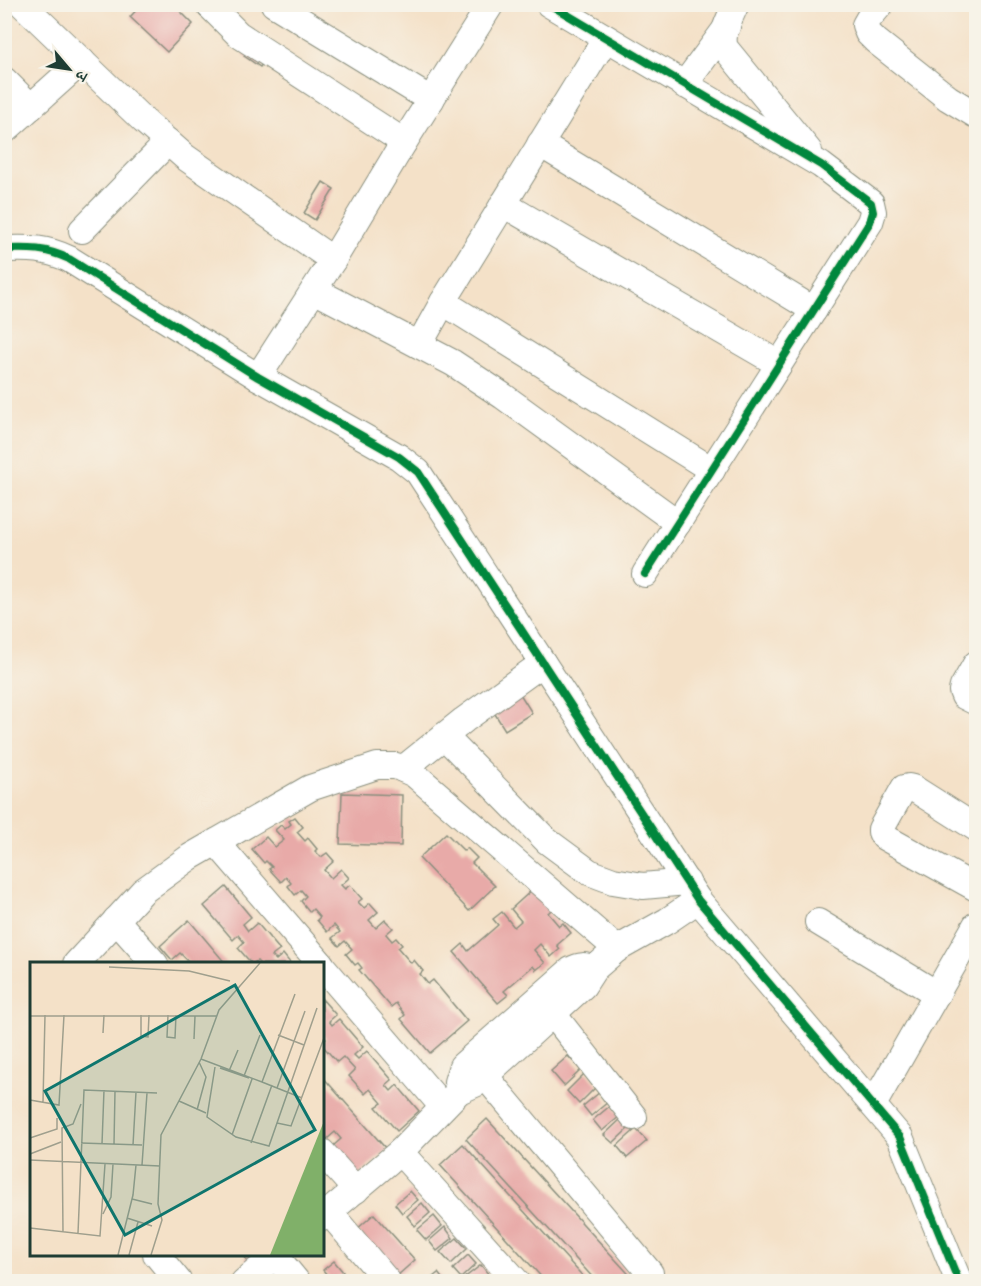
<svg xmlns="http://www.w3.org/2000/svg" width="981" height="1286" font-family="Vollkorn,'Noto Serif Devanagari',serif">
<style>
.building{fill:#e8aaa8}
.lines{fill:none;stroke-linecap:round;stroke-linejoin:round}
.minor-casing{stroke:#8a8f7e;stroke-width:28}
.minor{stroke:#fff;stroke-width:26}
.cycleway-casing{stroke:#f7f3e8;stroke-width:11}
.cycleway{stroke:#00873e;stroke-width:8}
.inset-road{fill:none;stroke:#9f9f8d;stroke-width:1.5}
.view{fill:#0f766e;fill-opacity:0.15;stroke:#0f766e;stroke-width:3}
.inset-edge{fill:none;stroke:#1f3d34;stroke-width:3}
</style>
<rect width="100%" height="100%" fill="#f7f3e8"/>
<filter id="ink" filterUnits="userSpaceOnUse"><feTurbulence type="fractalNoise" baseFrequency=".0167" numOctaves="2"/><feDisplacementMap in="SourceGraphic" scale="12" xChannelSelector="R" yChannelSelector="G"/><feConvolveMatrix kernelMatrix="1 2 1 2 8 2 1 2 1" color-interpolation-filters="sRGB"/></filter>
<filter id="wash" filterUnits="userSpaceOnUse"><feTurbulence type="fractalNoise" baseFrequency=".008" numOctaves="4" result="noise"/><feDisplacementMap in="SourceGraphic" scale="24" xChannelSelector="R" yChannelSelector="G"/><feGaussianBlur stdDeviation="1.35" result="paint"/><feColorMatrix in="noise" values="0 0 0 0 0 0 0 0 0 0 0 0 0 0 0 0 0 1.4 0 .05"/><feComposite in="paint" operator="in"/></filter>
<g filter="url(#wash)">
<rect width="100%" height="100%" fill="#f4e1c8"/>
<g id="blocks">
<g class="building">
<polygon points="142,4 173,4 193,24 167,52 130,17"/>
<polygon points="249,47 266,59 260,67 244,56"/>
<polygon points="323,182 334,189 315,220 304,213"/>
<polygon points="517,689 532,713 505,730 490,706"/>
<polygon points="342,793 402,795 401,846 340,844"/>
<polygon points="295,817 303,827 297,832 305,841 308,838 317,849 315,851 321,857 327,853 334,861 324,870 331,878 341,869 349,878 341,885 345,889 350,885 362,899 358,902 364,908 370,903 378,912 369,920 376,928 385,920 393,928 386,934 392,941 396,938 402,945 398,948 411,963 414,960 423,971 420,974 428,984 433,980 467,1021 430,1053 401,1019 405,1015 396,1003 391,1007 359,970 362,968 358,963 355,965 346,954 352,949 345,941 339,946 332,938 340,932 334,925 327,932 317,920 320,917 313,909 310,912 301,901 306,896 301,890 295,895 288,886 291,883 286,877 281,882 269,869 272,867 266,861 264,863 252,849 266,837 275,847 284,840 275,830 281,825 285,829 291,824 289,821"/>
<polygon points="446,833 464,851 467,848 477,858 472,863 495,886 469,911 419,858"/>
<polygon points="226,887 251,917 243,924 248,931 257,923 280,950 272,956 276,960 283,954 291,964 260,964 257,961 252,964 238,948 244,942 238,935 233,940 204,906"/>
<polygon points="533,889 551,910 548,913 559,926 563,923 571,933 557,945 560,949 551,957 540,944 534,950 545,963 536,970 533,966 504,991 508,995 498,1003 454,952 463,944 468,951 498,925 493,919 502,912 514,927 521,921 511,909"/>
<polygon points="189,920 226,964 185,964 188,961 180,953 172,960 160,946"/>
<polygon points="322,999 336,1015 329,1021 332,1025 339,1019 363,1047 354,1055 358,1059 367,1051 392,1080 386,1085 391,1091 397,1085 419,1111 397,1131 376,1107 382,1103 370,1089 365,1094 349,1076 355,1070 343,1057 337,1062 322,1045 322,1042 326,1039 322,1034"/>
<polygon points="568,1056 581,1070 564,1086 551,1071"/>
<polygon points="586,1072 598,1085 579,1104 567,1091"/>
<polygon points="322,1076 387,1150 358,1175 333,1146 341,1139 335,1132 327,1139 322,1134"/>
<polygon points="600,1092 608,1102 591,1116 583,1106"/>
<polygon points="611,1105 620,1116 602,1131 593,1120"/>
<polygon points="622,1118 630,1127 613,1143 604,1135"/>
<polygon points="487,1119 636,1282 597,1282 466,1139"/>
<polygon points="636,1129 647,1141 627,1158 617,1146"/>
<polygon points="463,1144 588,1282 546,1282 440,1165"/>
<polygon points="410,1191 418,1200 402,1213 395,1204"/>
<polygon points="422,1203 430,1213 415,1226 407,1216"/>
<polygon points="374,1214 415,1260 397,1276 356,1230"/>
<polygon points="434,1216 442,1226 426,1240 417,1230"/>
<polygon points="445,1227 453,1238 437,1251 429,1241"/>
<polygon points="457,1238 467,1249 451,1264 440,1252"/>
<polygon points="249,1254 259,1254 252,1270 245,1257"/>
<polygon points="468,1255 476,1264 461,1278 453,1269"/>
<polygon points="334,1261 343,1272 332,1281 323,1270"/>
<polygon points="481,1265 489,1275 482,1282 465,1282 463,1279"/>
<polygon points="438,1273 445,1282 427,1282"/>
</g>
</g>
</g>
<g filter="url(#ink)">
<use href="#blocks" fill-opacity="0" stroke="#8a8f7e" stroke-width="1.5"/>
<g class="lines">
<g class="minor-casing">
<g id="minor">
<polyline points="22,4 144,121 185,157 333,260"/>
<polyline points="208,4 238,34 404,142"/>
<polyline points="274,4 431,100"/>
<polyline points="549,4 821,165 871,203 873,212 870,222 645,574"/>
<path d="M736 4C730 18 720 34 725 48L809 151"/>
<polyline points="881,4 869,18 865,25 868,33 876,41 948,98 976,115"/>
<polyline points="4,80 31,107"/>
<polyline points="684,85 727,27"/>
<polyline points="4,131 82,61"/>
<polyline points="540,144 814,310"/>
<polyline points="503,204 779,364"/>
<polyline points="82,230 168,142"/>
<path d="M4 249C30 248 46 248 69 259L258 377 399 457 418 472 698 900 900 1137 959 1282"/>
<polyline points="314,290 453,363 503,396 678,523"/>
<polyline points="443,302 712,470"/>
<polyline points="419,345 443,302 606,38"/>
<polyline points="258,377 333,260 404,142 491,4"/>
<polyline points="976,664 963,687 962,691 964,696 976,702"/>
<polyline points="444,736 547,841 589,872 613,881 643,886 687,882"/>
<polyline points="403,769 464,720 543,663"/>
<polyline points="976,828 913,788 909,787 904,788 881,829 881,832 884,837 976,888"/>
<polyline points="216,842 321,964"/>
<polyline points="116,920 155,964"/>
<polyline points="818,922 937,994"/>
<polyline points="76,964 143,891 190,857 310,788 377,766 396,766 414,774 617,949"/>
<polyline points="322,966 443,1107"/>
<polyline points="553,1014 634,1117"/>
<polyline points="485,1076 650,1273"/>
<path d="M459 1091 457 1082 462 1066 571 970C580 965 585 965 594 969"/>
<polyline points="873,1105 976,925"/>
<polyline points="322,1152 356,1190"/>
<polyline points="329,1212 388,1282"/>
<polyline points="322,1218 400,1152"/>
<polyline points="156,1254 179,1282"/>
<polyline points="274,1254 297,1282"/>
<polyline points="244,1282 277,1254"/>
<polyline points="517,1282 400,1152 459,1091 477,1083 583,986 594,969 617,949 667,921 698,900"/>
</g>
</g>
<use href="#minor" class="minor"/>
<g class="cycleway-casing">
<g id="cycleway">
<polyline points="549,4 821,165 871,203 873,212 870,222 645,574"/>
<path d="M4 249C30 248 46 248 69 259L258 377 399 457 418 472 698 900 900 1137 959 1282"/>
</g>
</g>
<use href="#cycleway" class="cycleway"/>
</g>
</g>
<g transform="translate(30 962)">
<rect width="294" height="294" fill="#f4e1c8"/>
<path d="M294 159V293H240Z" fill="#80b069"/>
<path class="inset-road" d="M79 5 159 9 200 19M111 53V74L118 75 119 53M138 53 137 75 145 76 146 53M0 54H187M73 71 74 53M248 73 274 83M164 77 165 54M171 97 232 120 265 32M185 105 177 155 206 175 239 184 287 46M190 106 219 116M199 109 208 88M214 114 230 73M232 120 272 136M247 126 275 49M0 138 29 143 34 53M149 139 176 151M13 140 15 53M167 148 176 115 169 100M247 161 261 164 294 76M202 173 222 117M0 176 27 167V156M51 181 112 183M221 181 242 123M72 182 74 128M84 182 85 129M103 183 106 130M0 192 31 180M0 198 130 204M112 203 117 131M102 237 122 242M73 252 81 235 83 202M97 256 122 264M0 266 70 274 75 202M33 270 32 166 43 162 51 142M48 271 54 128 127 131M88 293 103 233 106 203M99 293 108 260M121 293 132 258 128 242 131 173 171 97 189 48 230 1"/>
<path class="view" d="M205 23 285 168 95 273 15 129Z"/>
<rect width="294" height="294" class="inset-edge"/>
</g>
<rect width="981" height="1286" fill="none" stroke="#f7f3e8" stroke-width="24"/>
<g transform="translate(69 69) rotate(119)" stroke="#f7f3e8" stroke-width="4.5" paint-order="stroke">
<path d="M0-4.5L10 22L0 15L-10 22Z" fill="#1f3d34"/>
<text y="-9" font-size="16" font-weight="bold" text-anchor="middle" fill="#1f3d34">उ</text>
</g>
</svg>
